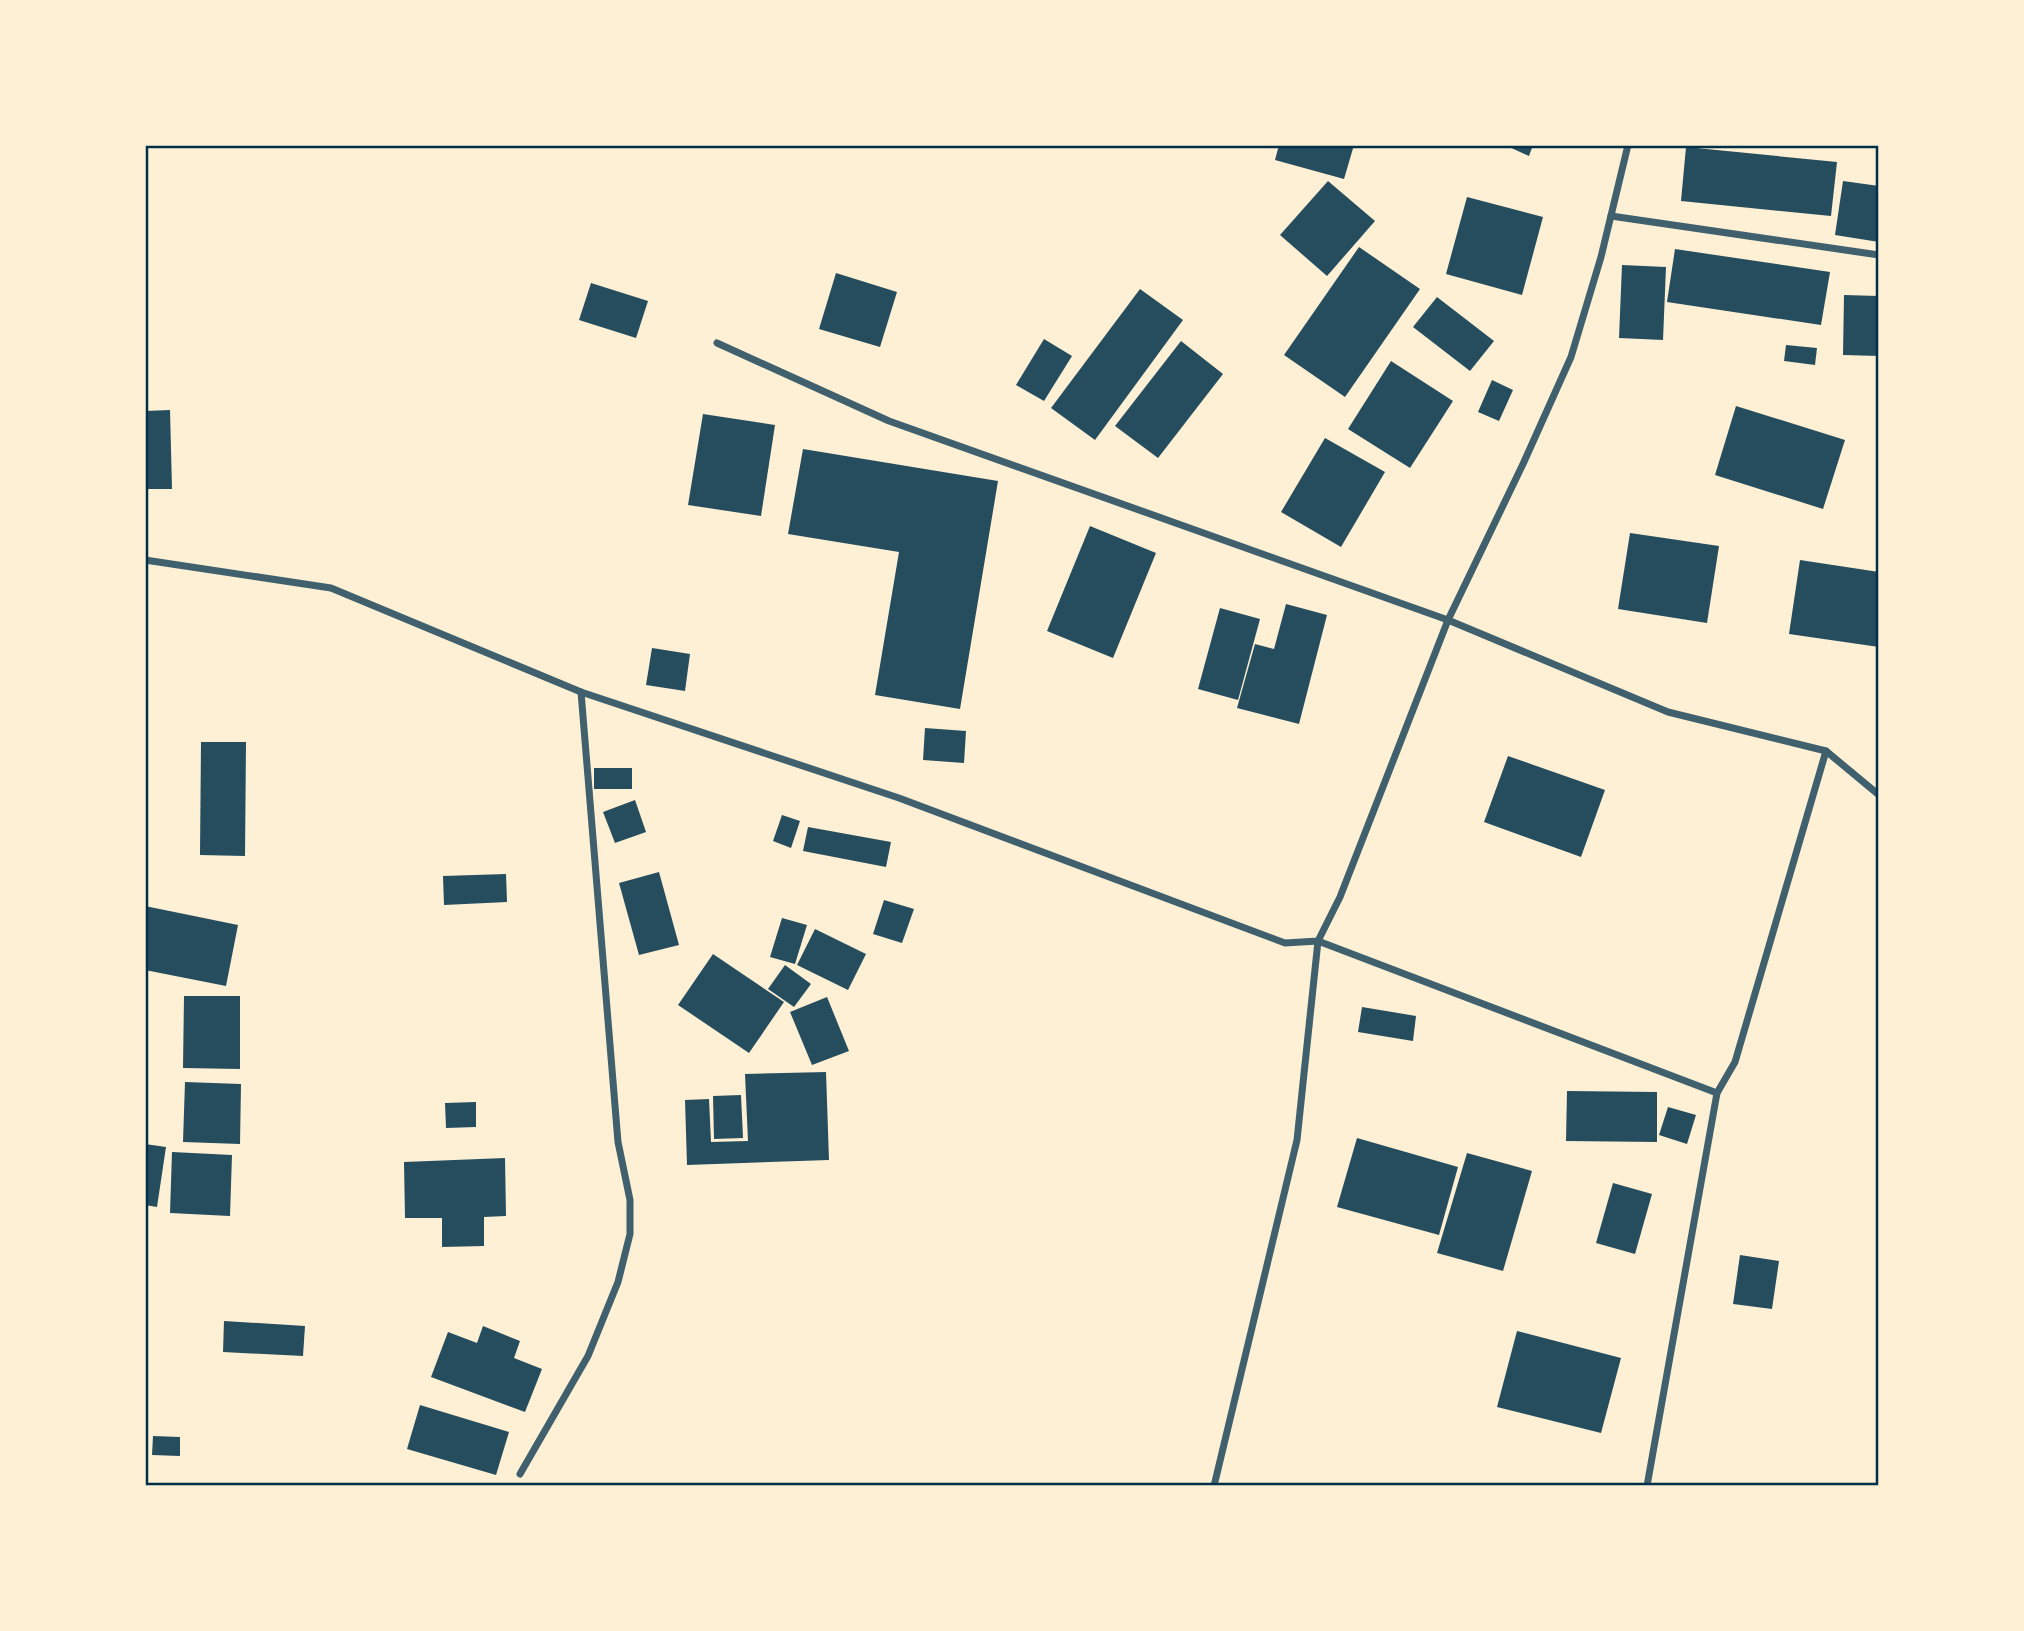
<svg xmlns="http://www.w3.org/2000/svg" width="2024" height="1631" font-family="Raleway,sans-serif">
<style>
.building{fill:#264d5e}
.lines{fill:none;stroke-linecap:round;stroke-linejoin:round}
.minor{stroke:#3f606c;stroke-width:7}
.neatline{fill:none;stroke:#003049;stroke-width:2.5}
</style>
<rect width="100%" height="100%" fill="#fdf0d5"/>
<g class="building">
<polygon points="1279,145 1354,145 1344,179 1275,160"/>
<polygon points="1505,145 1533,145 1529,156"/>
<polygon points="1686,147 1837,162 1831,216 1681,201"/>
<polygon points="1328,181 1375,221 1327,276 1280,235"/>
<polygon points="1843,181 1879,186 1879,242 1835,235"/>
<polygon points="1467,197 1543,217 1522,295 1446,274"/>
<polygon points="1359,247 1420,289 1345,397 1284,355"/>
<polygon points="1675,249 1830,272 1821,325 1667,302"/>
<polygon points="1622,265 1666,267 1663,340 1619,338"/>
<polygon points="836,273 897,292 880,347 819,329"/>
<polygon points="591,283 648,301 636,338 579,320"/>
<polygon points="1140,289 1183,320 1095,440 1051,408"/>
<polygon points="1844,295 1879,296 1879,356 1843,355"/>
<polygon points="1437,297 1494,341 1470,371 1413,327"/>
<polygon points="1044,339 1072,356 1044,401 1016,385"/>
<polygon points="1181,341 1223,374 1158,458 1115,426"/>
<polygon points="1786,345 1817,348 1815,365 1784,361"/>
<polygon points="1391,361 1453,401 1410,468 1348,429"/>
<polygon points="1492,380 1513,390 1499,421 1478,412"/>
<polygon points="1736,406 1845,440 1823,509 1715,475"/>
<polygon points="170,410 172,489 145,489 145,411"/>
<polygon points="703,414 775,425 761,516 688,505"/>
<polygon points="1325,438 1385,472 1341,547 1281,512"/>
<polygon points="803,449 998,481 960,709 875,695 899,552 788,534"/>
<polygon points="1090,526 1156,553 1113,658 1047,631"/>
<polygon points="1630,533 1719,546 1707,623 1618,609"/>
<polygon points="1800,560 1879,572 1879,647 1789,634"/>
<polygon points="1286,604 1327,615 1299,724 1237,708 1255,644 1274,649"/>
<polygon points="1220,608 1260,619 1238,700 1198,689"/>
<polygon points="652,648 690,654 685,691 646,685"/>
<polygon points="925,728 966,731 964,763 923,760"/>
<polygon points="201,742 246,742 245,856 200,855"/>
<polygon points="1508,756 1605,790 1581,857 1484,822"/>
<rect x="594" y="768" width="38" height="21"/>
<polygon points="635,800 646,832 615,843 603,812"/>
<polygon points="782,815 800,821 791,848 773,841"/>
<polygon points="808,827 891,842 886,867 803,851"/>
<polygon points="659,872 679,945 639,955 619,883"/>
<polygon points="506,874 507,902 444,905 443,876"/>
<polygon points="884,900 914,909 902,943 873,934"/>
<polygon points="145,906 238,925 226,986 145,970"/>
<polygon points="782,918 807,925 795,964 770,957"/>
<polygon points="815,929 866,954 848,990 797,965"/>
<polygon points="713,954 784,1002 749,1053 678,1005"/>
<polygon points="785,965 811,984 794,1007 768,989"/>
<polygon points="184,996 240,996 240,1069 183,1068"/>
<polygon points="827,997 849,1051 812,1065 790,1012"/>
<polygon points="1362,1007 1416,1016 1413,1041 1358,1032"/>
<polygon points="826,1072 829,1160 687,1165 685,1100 709,1099 711,1142 748,1141 745,1074"/>
<polygon points="185,1082 241,1084 240,1144 183,1142"/>
<polygon points="1567,1091 1657,1092 1657,1142 1566,1141"/>
<polygon points="741,1095 743,1138 714,1139 713,1096"/>
<polygon points="476,1102 476,1127 446,1128 445,1103"/>
<polygon points="1668,1107 1696,1115 1687,1144 1659,1135"/>
<polygon points="1357,1138 1458,1167 1439,1235 1337,1207"/>
<polygon points="145,1144 166,1147 157,1207 145,1205"/>
<polygon points="172,1152 232,1155 230,1216 170,1213"/>
<polygon points="1467,1153 1532,1171 1503,1271 1437,1253"/>
<polygon points="505,1158 506,1216 484,1217 484,1246 442,1247 442,1218 405,1218 404,1162"/>
<polygon points="1613,1183 1652,1194 1635,1254 1596,1243"/>
<polygon points="1740,1255 1779,1261 1772,1309 1733,1304"/>
<polygon points="224,1321 305,1326 303,1356 223,1352"/>
<polygon points="483,1326 520,1341 514,1358 542,1369 525,1412 431,1377 448,1332 477,1343"/>
<polygon points="1517,1331 1621,1358 1601,1433 1497,1407"/>
<polygon points="420,1405 509,1432 496,1475 407,1449"/>
<polygon points="153,1436 180,1437 180,1456 152,1455"/>
</g>
<g class="lines">
<g class="minor">
<polyline points="1611,216 1879,255"/>
<polyline points="717,343 889,421 1448,620 1668,712 1826,751 1879,795"/>
<polyline points="145,560 331,588 581,692 899,798 1285,943 1318,941 1340,897 1448,620 1523,464 1571,357 1601,257 1628,145"/>
<polyline points="520,1474 588,1356 618,1282 630,1234 630,1200 618,1142 581,692"/>
<polyline points="1214,1486 1297,1140 1318,941 1717,1093 1735,1062 1826,751"/>
<polyline points="1647,1486 1717,1093"/>
</g>
</g>
<rect width="2024" height="1631" fill="none" stroke="#fdf0d5" stroke-width="294"/>
<rect x="147" y="147" width="1730" height="1337" class="neatline"/>
</svg>
